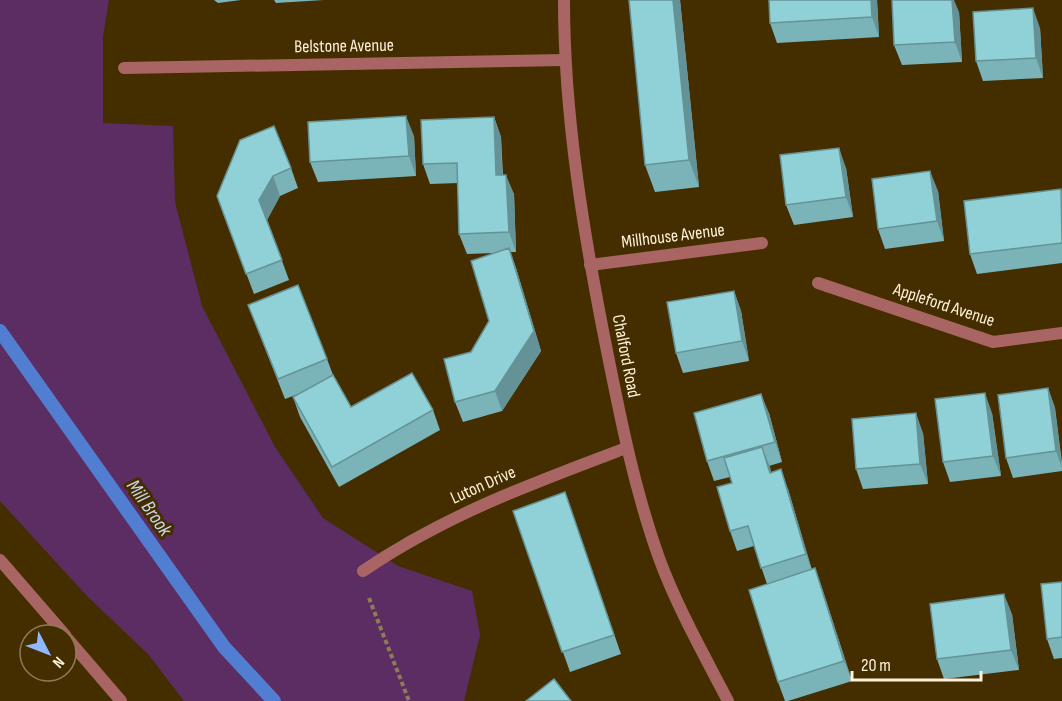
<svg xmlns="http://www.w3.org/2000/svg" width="1062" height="701" font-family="'Sofia Sans Condensed',sans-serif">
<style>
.green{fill:#5b2d62}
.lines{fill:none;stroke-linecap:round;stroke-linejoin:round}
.stream{stroke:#527ed2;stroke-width:14}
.path{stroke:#8f7c57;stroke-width:4;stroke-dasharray:4.5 3;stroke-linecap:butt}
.minor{stroke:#a96563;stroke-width:12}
.wall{fill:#7bb4b8}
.shaded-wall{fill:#649296}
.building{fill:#8fd1d6;stroke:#649296;stroke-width:1.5}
.labels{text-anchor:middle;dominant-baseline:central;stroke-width:6;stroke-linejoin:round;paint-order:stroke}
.street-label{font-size:18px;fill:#fef1d9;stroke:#442e00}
.water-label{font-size:20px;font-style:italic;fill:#c9d5eb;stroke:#442e00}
</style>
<rect width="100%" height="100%" fill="#442e00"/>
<polygon class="green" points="0,0 109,0 103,36 103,123 173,126 175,202 202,306 275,447 323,518 398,566 472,591 480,635 464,701 184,701 148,654 87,596 0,501"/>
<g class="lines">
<polyline class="stream" points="0,331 224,647 274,701"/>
<polyline class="path" points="369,598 409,701"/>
<g class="minor">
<path d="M564 0C564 117 584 236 607 351 621 421 635 491 659 558 677 607 704 655 728 701"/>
<polyline points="124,68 564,60"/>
<polyline points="590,265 762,243"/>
<polyline points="818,283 993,342 1062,333"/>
<polyline points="0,560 65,635"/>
<path d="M363 571C445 515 533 483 626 448"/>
<polyline points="66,637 121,701"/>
</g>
</g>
<g class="wall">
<polygon points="214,0 241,0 218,3"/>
<polygon points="274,0 324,0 276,3"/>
<polygon points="680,0 699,187 655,192 645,165"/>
<polygon points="769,0 877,0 879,37 777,43 770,23"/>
<polygon points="959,12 962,62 902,65 894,45"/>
<polygon points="1040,28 1043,78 983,81 976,61"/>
<polygon points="494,117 501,137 503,175 514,194 516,252 510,252 516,268 541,351 502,411 463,422 455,402 471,352 489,321 494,253 467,254 459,234 458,183 430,184 423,164"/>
<polygon points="414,136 416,176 318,182 310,162"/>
<polygon points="291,168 298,188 280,196 267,220 289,280 254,294 217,196"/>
<polygon points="846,168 853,217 794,225 786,205"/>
<polygon points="938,191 944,241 885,249 878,229"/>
<polygon points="1062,191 1062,263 977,274 970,254"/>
<polygon points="734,291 741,311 749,361 683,373 676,353"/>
<polygon points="248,305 327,359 333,375 351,407 433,410 440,430 339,487 300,417 293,397 298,394 285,399"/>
<polygon points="1048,388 1055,408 1062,463 1062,471 1013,478 1006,458"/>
<polygon points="769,413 782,462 769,466 771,473 788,489 812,570 815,568 822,588 852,681 788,701 785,701 778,682 767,584 754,546 737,551 730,531 732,483 730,477 714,481 707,461"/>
<polygon points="992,413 1001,476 950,482 943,462"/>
<polygon points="923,433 928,484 863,489 856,469"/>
<polygon points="565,492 621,654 570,672 513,511"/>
<polygon points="1062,582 1062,658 1054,659 1047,639"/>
<polygon points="1012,614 1019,670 944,679 937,659"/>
</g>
<g class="shaded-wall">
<polygon points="673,0 680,0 699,187 689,160"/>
<polygon points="871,0 877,0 879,37 872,17"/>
<polygon points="952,0 954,0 959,12 962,62 955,42"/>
<polygon points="1033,8 1040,28 1043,78 1036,58"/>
<polygon points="406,116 414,136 416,176 409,156"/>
<polygon points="494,117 501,137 503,195 496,175"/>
<polygon points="839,148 846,168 853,217 846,197"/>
<polygon points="930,171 938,191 944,241 937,221"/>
<polygon points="506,175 514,194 516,252 509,232"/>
<polygon points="273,176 280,196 267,220 259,200"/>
<polygon points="509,248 516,268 541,351 502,411 495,391"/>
<polygon points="734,291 741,311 749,361 742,341"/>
<polygon points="1048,388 1055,408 1062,468 1056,451"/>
<polygon points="985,393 992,413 1001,476 993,456"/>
<polygon points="761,394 769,413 782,462 775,442"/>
<polygon points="916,413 923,433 928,484 920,464"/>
<polygon points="762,447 770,467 777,493 770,473"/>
<polygon points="781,469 788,489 813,574 806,554"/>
<polygon points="815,568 822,588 852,681 844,661"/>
<polygon points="1004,594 1012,614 1019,670 1011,650"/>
</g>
<g class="building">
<polygon points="629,0 673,0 689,160 645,165"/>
<polygon points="769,0 871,0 872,17 770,23"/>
<polygon points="892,0 952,0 955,42 894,45"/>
<polygon points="1033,8 1036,58 976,61 973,12"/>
<polygon points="406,116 409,156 310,162 308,122"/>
<polygon points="494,117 496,175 506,175 509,232 459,234 457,163 423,164 421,120"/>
<polygon points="274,126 291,168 273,176 259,200 282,260 246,274 217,196 240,140"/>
<polygon points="839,148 846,197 786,205 780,155"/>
<polygon points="930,171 937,221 878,229 872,179"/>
<polygon points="1061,189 1062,243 970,254 964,201"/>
<polygon points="509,248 534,331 495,391 455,402 444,359 471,352 489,321 471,261"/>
<polygon points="298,285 327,359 278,379 248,305"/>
<polygon points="734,291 742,341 676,353 667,302"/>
<polygon points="412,373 433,410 332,467 293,397 333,375 351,407"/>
<polygon points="1048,388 1056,451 1006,458 998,395"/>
<polygon points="985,393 993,456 943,462 935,399"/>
<polygon points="761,394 775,442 707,461 694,413"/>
<polygon points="916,413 920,464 856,469 852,419"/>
<polygon points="762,447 770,473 781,469 806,554 761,568 748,526 730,531 717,487 732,483 724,458"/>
<polygon points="565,492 614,635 562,652 513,511"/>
<polygon points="815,568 844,661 778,682 749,590"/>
<polygon points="1062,582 1062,637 1047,639 1041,584"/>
<polygon points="1004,594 1011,650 937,659 930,604"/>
<polygon points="554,679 571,701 526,701"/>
</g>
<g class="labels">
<g class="street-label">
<text transform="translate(344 46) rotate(-1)">Belstone Avenue</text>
<text transform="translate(673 236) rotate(-7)">Millhouse Avenue</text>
<text transform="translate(944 305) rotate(18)">Appleford Avenue</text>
<text transform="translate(626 356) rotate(79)">Chalford Road</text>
<text transform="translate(483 485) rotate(-24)">Luton Drive</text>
</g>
<g class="water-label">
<text transform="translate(149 508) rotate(55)">Mill Brook</text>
</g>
</g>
<g transform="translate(48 653) rotate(132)"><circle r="28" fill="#442e00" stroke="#8e7c57" stroke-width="1.5"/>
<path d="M0-4.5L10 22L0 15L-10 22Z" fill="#91b8fd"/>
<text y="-9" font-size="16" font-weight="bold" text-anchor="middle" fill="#fef1d9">N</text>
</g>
<path d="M852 671v9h129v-9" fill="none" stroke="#fef1d9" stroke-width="3"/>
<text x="861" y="671" font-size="18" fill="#fef1d9" stroke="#442e00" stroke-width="4.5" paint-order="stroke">20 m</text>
</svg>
